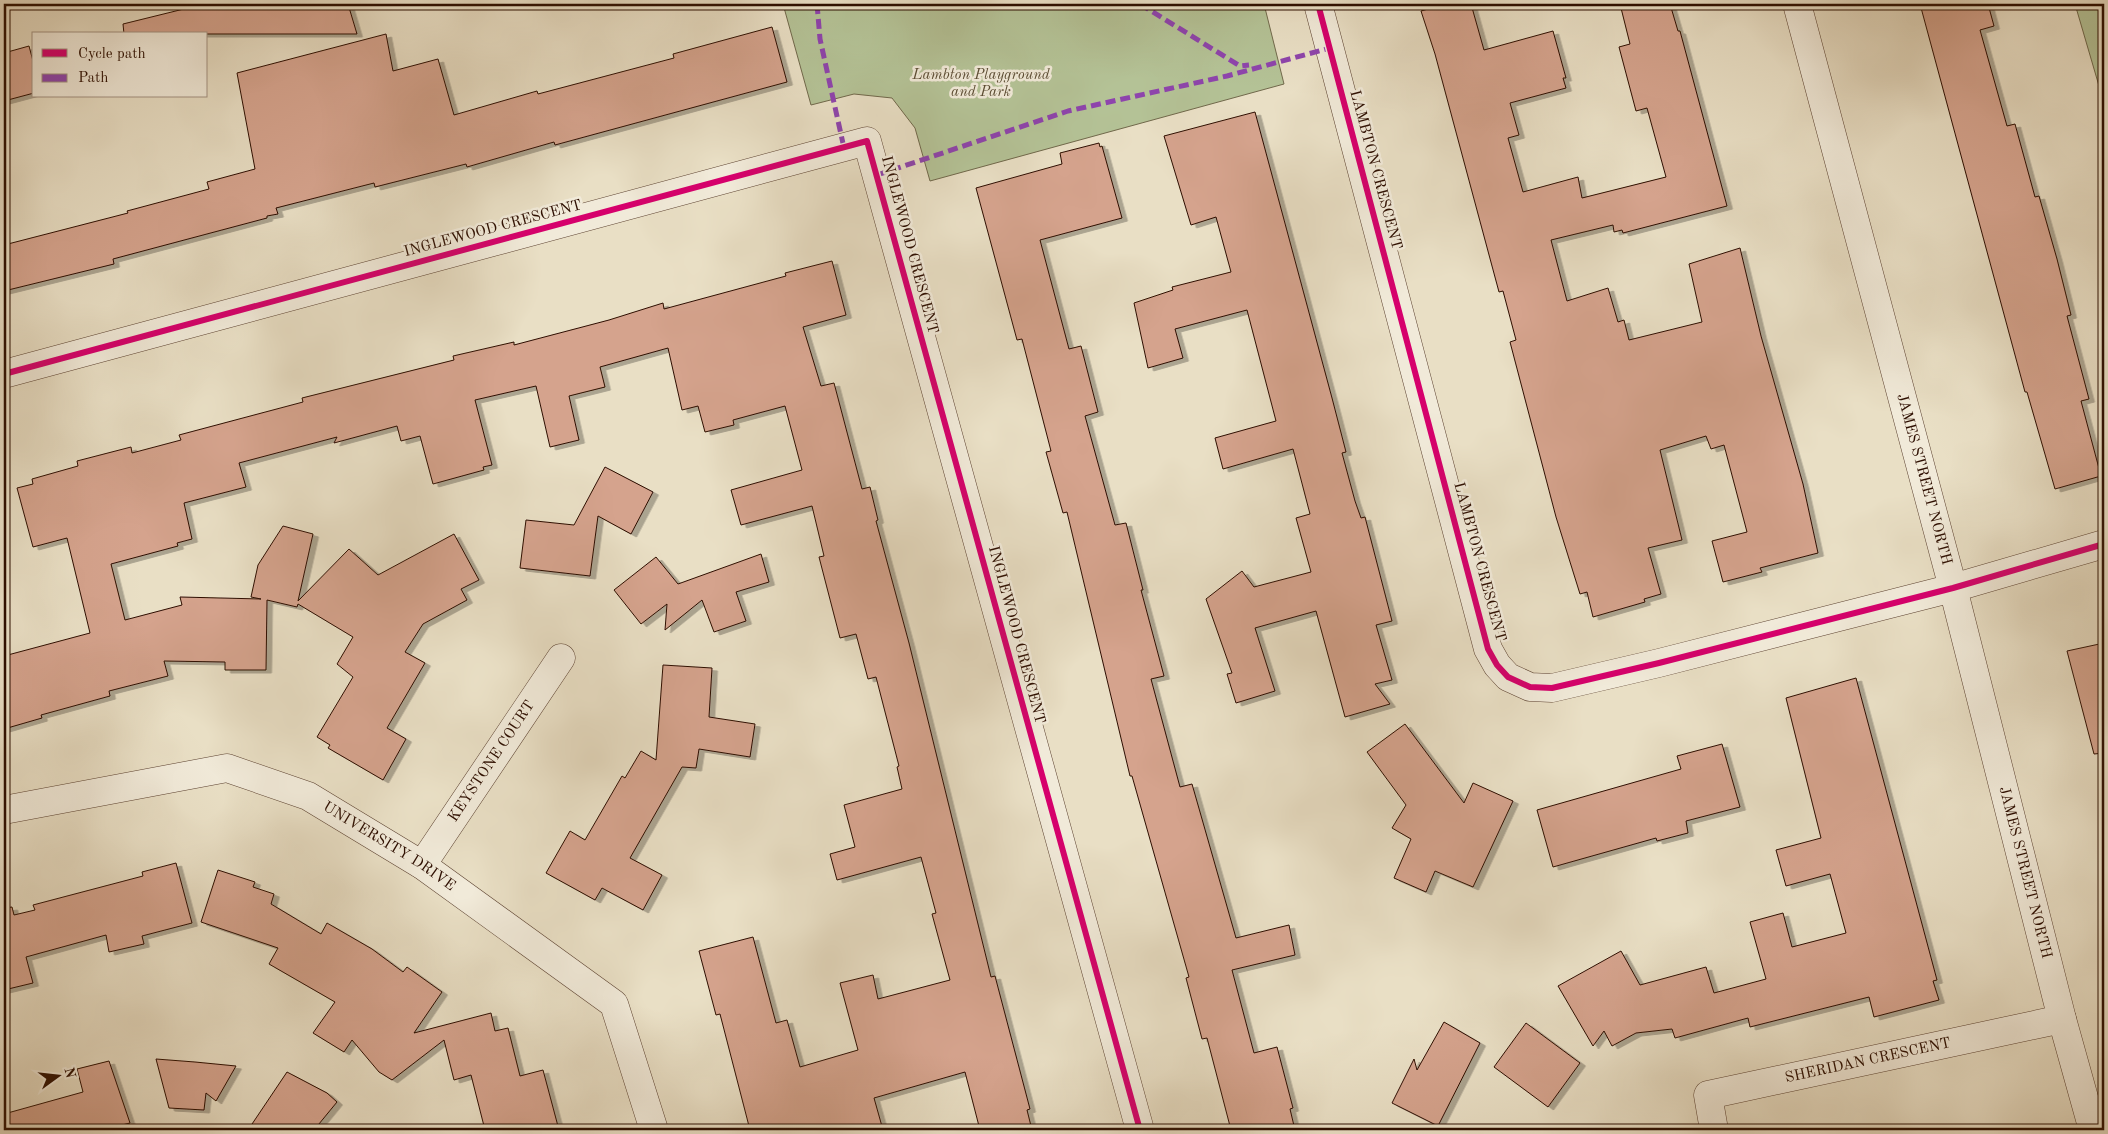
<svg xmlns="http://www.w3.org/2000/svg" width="2108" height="1134" font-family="'Old Standard TT',serif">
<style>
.green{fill:#b4c296;stroke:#70684b}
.building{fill:#d5a38d;stroke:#2d0e00;filter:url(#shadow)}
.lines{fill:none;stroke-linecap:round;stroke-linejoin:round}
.minor-casing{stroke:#5c4231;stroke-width:29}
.tertiary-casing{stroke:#5c4231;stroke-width:29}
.minor{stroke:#f1ead9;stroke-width:28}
.tertiary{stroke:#f1ead9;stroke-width:28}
.quiet{stroke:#8e44ad;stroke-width:5;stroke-dasharray:10 5;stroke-linecap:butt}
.cycleway-casing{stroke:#f1ead9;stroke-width:9}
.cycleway{stroke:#d6006c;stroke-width:6}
.labels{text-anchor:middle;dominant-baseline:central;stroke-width:5;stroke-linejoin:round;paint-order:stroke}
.park-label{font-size:15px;font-style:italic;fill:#5c4d34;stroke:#f1ead9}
.street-label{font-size:15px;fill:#2d0e00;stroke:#f1ead9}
</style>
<defs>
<filter id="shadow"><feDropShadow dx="5.5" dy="3" stdDeviation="0" flood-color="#0004"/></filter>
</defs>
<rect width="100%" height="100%" fill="#e9dfc5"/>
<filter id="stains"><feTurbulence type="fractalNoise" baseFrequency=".004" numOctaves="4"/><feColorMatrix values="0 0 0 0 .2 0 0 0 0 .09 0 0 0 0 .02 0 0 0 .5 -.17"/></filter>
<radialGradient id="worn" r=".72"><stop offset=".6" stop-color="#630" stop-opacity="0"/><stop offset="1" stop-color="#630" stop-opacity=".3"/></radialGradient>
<g class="green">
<polygon points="783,4 1264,4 1284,84 930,181 915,128 892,98 854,94 811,105"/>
<polygon points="2075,4 2104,4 2104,103"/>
</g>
<g class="building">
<polygon points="204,4 348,4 357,34 124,34 123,24"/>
<polygon points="1446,4 1471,4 1484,50 1553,31 1566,78 1563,78 1566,88 1510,103 1519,135 1508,138 1523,192 1578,177 1582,198 1666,177 1647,108 1636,111 1619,47 1630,44 1620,4 1670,4 1678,31 1680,31 1727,206 1623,233 1622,230 1614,232 1613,225 1551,240 1567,301 1608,288 1618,322 1624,320 1629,340 1702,322 1689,264 1740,248 1761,336 1803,484 1818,553 1760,568 1762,572 1723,582 1712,541 1747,532 1724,445 1711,449 1706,436 1660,450 1682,540 1648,548 1661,594 1644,599 1645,602 1593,617 1587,592 1580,594 1556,517 1510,342 1516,340 1503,291 1499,292 1435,54 1421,11"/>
<polygon points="1920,4 1988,4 1994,26 1980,30 2007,126 2015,124 2035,197 2039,196 2057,259 2071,315 2067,316 2089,399 2081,401 2101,476 2055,489 2027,392 2025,392"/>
<polygon points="772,27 787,82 555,145 554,142 467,167 466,164 375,187 374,183 276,208 278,214 267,216 267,218 113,259 114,264 4,291 4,245 128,213 127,211 209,189 207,182 255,169 237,73 386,34 393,71 438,59 454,115 537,91 538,94 674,58 673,54"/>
<polygon points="29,46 34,65 34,93 4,101 4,53"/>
<polygon points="1255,112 1332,398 1346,452 1342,453 1355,501 1361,518 1365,517 1392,621 1376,625 1392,680 1375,684 1390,704 1345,717 1316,611 1255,628 1275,691 1236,703 1227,674 1232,673 1206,599 1242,571 1254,587 1311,572 1296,518 1310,514 1293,449 1223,469 1215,438 1276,421 1247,310 1175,329 1183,358 1148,368 1134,303 1173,290 1172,287 1231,272 1216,217 1191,225 1164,136"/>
<polygon points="1099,143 1100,147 1102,146 1122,218 1040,240 1069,349 1081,346 1098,412 1085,416 1115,525 1126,523 1143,590 1141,590 1164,676 1151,679 1180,787 1192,784 1236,938 1289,925 1295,955 1232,970 1254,1053 1277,1047 1293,1108 1290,1109 1295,1130 1231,1130 1207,1038 1202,1039 1186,978 1189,977 1132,776 1130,776 1067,512 1063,513 1046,452 1051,451 1036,393 1022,339 1017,340 976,188 1062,164 1060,153"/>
<polygon points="832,261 846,315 803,327 821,386 834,383 862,489 870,487 878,520 876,521 909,643 991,977 995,976 1030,1109 1027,1110 1032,1130 980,1130 965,1072 874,1098 883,1130 750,1130 720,1014 716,1015 699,951 753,937 776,1023 787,1020 800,1067 858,1050 840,983 873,975 878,999 950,980 932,914 936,913 921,857 837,880 830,854 855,847 844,805 902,789 897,767 899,766 876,677 868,679 856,634 840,638 819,557 824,556 812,506 741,525 731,490 802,470 785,406 733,420 734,425 705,432 698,406 682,410 668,348 600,367 605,387 569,396 579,440 550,447 536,386 475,400 492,465 483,467 484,470 433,484 420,436 401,441 397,426 334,443 337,437 239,463 246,487 184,503 192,539 177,543 178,546 111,564 125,620 182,605 180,597 261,599 251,597 258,565 283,526 313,534 298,601 349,549 378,575 454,534 479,580 461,589 467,600 423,624 405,652 425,663 387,728 406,739 383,780 328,748 330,745 317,737 353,677 337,664 353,637 298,604 297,607 267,600 266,670 225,670 225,662 164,661 168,676 109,691 110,696 41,715 42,718 4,729 4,656 90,633 67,538 33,547 17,488 33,484 32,479 78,466 77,461 131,447 132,453 181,440 179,435 303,402 302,398 454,360 453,356 514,342 514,345 609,320 663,303 664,309 786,276 785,273"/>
<polygon points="605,467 653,492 631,534 598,516 590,576 520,568 526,520 574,525"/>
<polygon points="761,554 769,582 736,592 746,621 714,632 702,600 665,630 667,604 641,624 614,590 656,557 678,584"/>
<polygon points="2104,643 2104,753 2094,754 2067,651"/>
<polygon points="663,665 712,668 709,717 755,724 750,757 699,749 696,768 682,767 630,858 662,875 643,910 602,888 595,900 546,873 570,831 585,840 622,776 625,778 641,751 656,760"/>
<polygon points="1856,678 1937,980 1933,981 1939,1000 1874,1017 1869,997 1750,1027 1748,1018 1675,1038 1672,1029 1636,1033 1612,1046 1604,1031 1593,1046 1558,986 1621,951 1640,985 1706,967 1714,993 1766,979 1750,922 1783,913 1792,947 1846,933 1830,874 1786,886 1776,850 1821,838 1786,698"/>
<polygon points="1405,724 1464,803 1473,783 1513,801 1473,887 1435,871 1426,892 1394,878 1411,839 1392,828 1406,805 1367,752"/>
<polygon points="1722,744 1740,807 1686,821 1688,833 1657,841 1656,838 1553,867 1537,810 1681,769 1677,756"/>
<polygon points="176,863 192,923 142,936 144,944 109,952 106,935 26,957 33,983 4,990 4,908 12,907 14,915 35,910 33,905 143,876 142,872"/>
<polygon points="218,870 255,882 253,887 274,894 271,904 321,934 327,923 372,949 403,972 407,967 442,992 414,1033 491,1013 495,1031 508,1028 520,1076 543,1070 559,1130 485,1130 471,1075 454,1080 444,1040 392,1080 379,1072 352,1040 344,1052 313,1033 335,1002 269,964 278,948 201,922"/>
<polygon points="1444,1022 1480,1043 1438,1126 1392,1103 1414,1059 1417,1070"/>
<polygon points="1526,1023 1580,1063 1548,1107 1494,1067"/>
<polygon points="156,1059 195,1062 236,1066 216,1101 206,1093 204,1110 169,1108"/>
<polygon points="109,1061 130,1123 102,1130 4,1130 4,1114 83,1092 77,1069"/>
<polygon points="287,1072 327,1093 337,1102 314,1130 248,1130"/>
</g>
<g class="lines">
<g class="minor-casing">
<g id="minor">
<polyline points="1318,4 1488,649 1497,665 1508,677 1530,687 1552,688 1659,663 1953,588 2104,544"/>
<polyline points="4,374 867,141 1140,1130"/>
<path id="s1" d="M4 810 227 768 308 796 422 865 614 1004 654 1130"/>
<path id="s2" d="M422 865 561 658"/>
<path id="s3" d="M1714 1130 1708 1095 2062 1019"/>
</g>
</g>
<g class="tertiary-casing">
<g id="tertiary">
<path id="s4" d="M1797 4 1953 588 2062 1019 2093 1130"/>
</g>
</g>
<use href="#minor" class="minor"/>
<use href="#tertiary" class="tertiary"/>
<g class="quiet">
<polyline points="817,4 820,39 844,148"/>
<polyline points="1140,4 1240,66 1249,65"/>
<polyline points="877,175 1068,111 1227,76 1330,48"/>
</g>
<g class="cycleway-casing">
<g id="cycleway">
<polyline points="1318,4 1488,649 1497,665 1508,677 1530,687 1552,688 1659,663 1953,588 2104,544"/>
<polyline points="4,374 867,141 1140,1130"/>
</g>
</g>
<use href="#cycleway" class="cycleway"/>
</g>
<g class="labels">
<g class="park-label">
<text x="981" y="75">Lambton Playground<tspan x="981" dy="17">and Park</tspan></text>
</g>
<g class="street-label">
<text transform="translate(1375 170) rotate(75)">LAMBTON CRESCENT</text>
<text transform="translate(493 229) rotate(-15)">INGLEWOOD CRESCENT</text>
<text transform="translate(909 245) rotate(75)">INGLEWOOD CRESCENT</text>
<text stroke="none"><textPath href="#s4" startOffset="492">JAMES STREET NORTH</textPath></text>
<text transform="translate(1479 562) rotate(75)">LAMBTON CRESCENT</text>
<text transform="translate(1016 635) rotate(75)">INGLEWOOD CRESCENT</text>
<text stroke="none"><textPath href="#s2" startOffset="125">KEYSTONE COURT</textPath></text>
<text stroke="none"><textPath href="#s1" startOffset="408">UNIVERSITY DRIVE</textPath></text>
<text stroke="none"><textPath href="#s4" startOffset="898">JAMES STREET NORTH</textPath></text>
<text stroke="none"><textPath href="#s3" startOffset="199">SHERIDAN CRESCENT</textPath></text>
</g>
</g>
<rect width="2108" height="1134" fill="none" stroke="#e9dfc5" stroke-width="20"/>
<rect x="5" y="5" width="2098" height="1124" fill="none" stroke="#2d0e00" stroke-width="2.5"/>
<rect x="10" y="10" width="2088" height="1114" fill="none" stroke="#2d0e00"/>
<rect x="32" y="32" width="175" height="65" fill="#f1ead9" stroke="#a39282"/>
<rect x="42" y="49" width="25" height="8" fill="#d6006c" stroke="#a39282"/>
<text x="78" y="58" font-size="15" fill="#2d0e00">Cycle path</text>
<rect x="42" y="74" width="25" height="8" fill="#8e44ad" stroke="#a39282"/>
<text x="78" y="82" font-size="15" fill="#2d0e00">Path</text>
<g transform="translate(58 1076) rotate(75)" stroke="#f1ead9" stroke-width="4" paint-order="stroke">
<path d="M0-4L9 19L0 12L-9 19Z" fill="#2d0e00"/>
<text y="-8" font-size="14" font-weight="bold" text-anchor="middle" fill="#2d0e00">N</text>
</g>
<rect width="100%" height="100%" filter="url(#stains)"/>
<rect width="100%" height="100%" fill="url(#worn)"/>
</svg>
